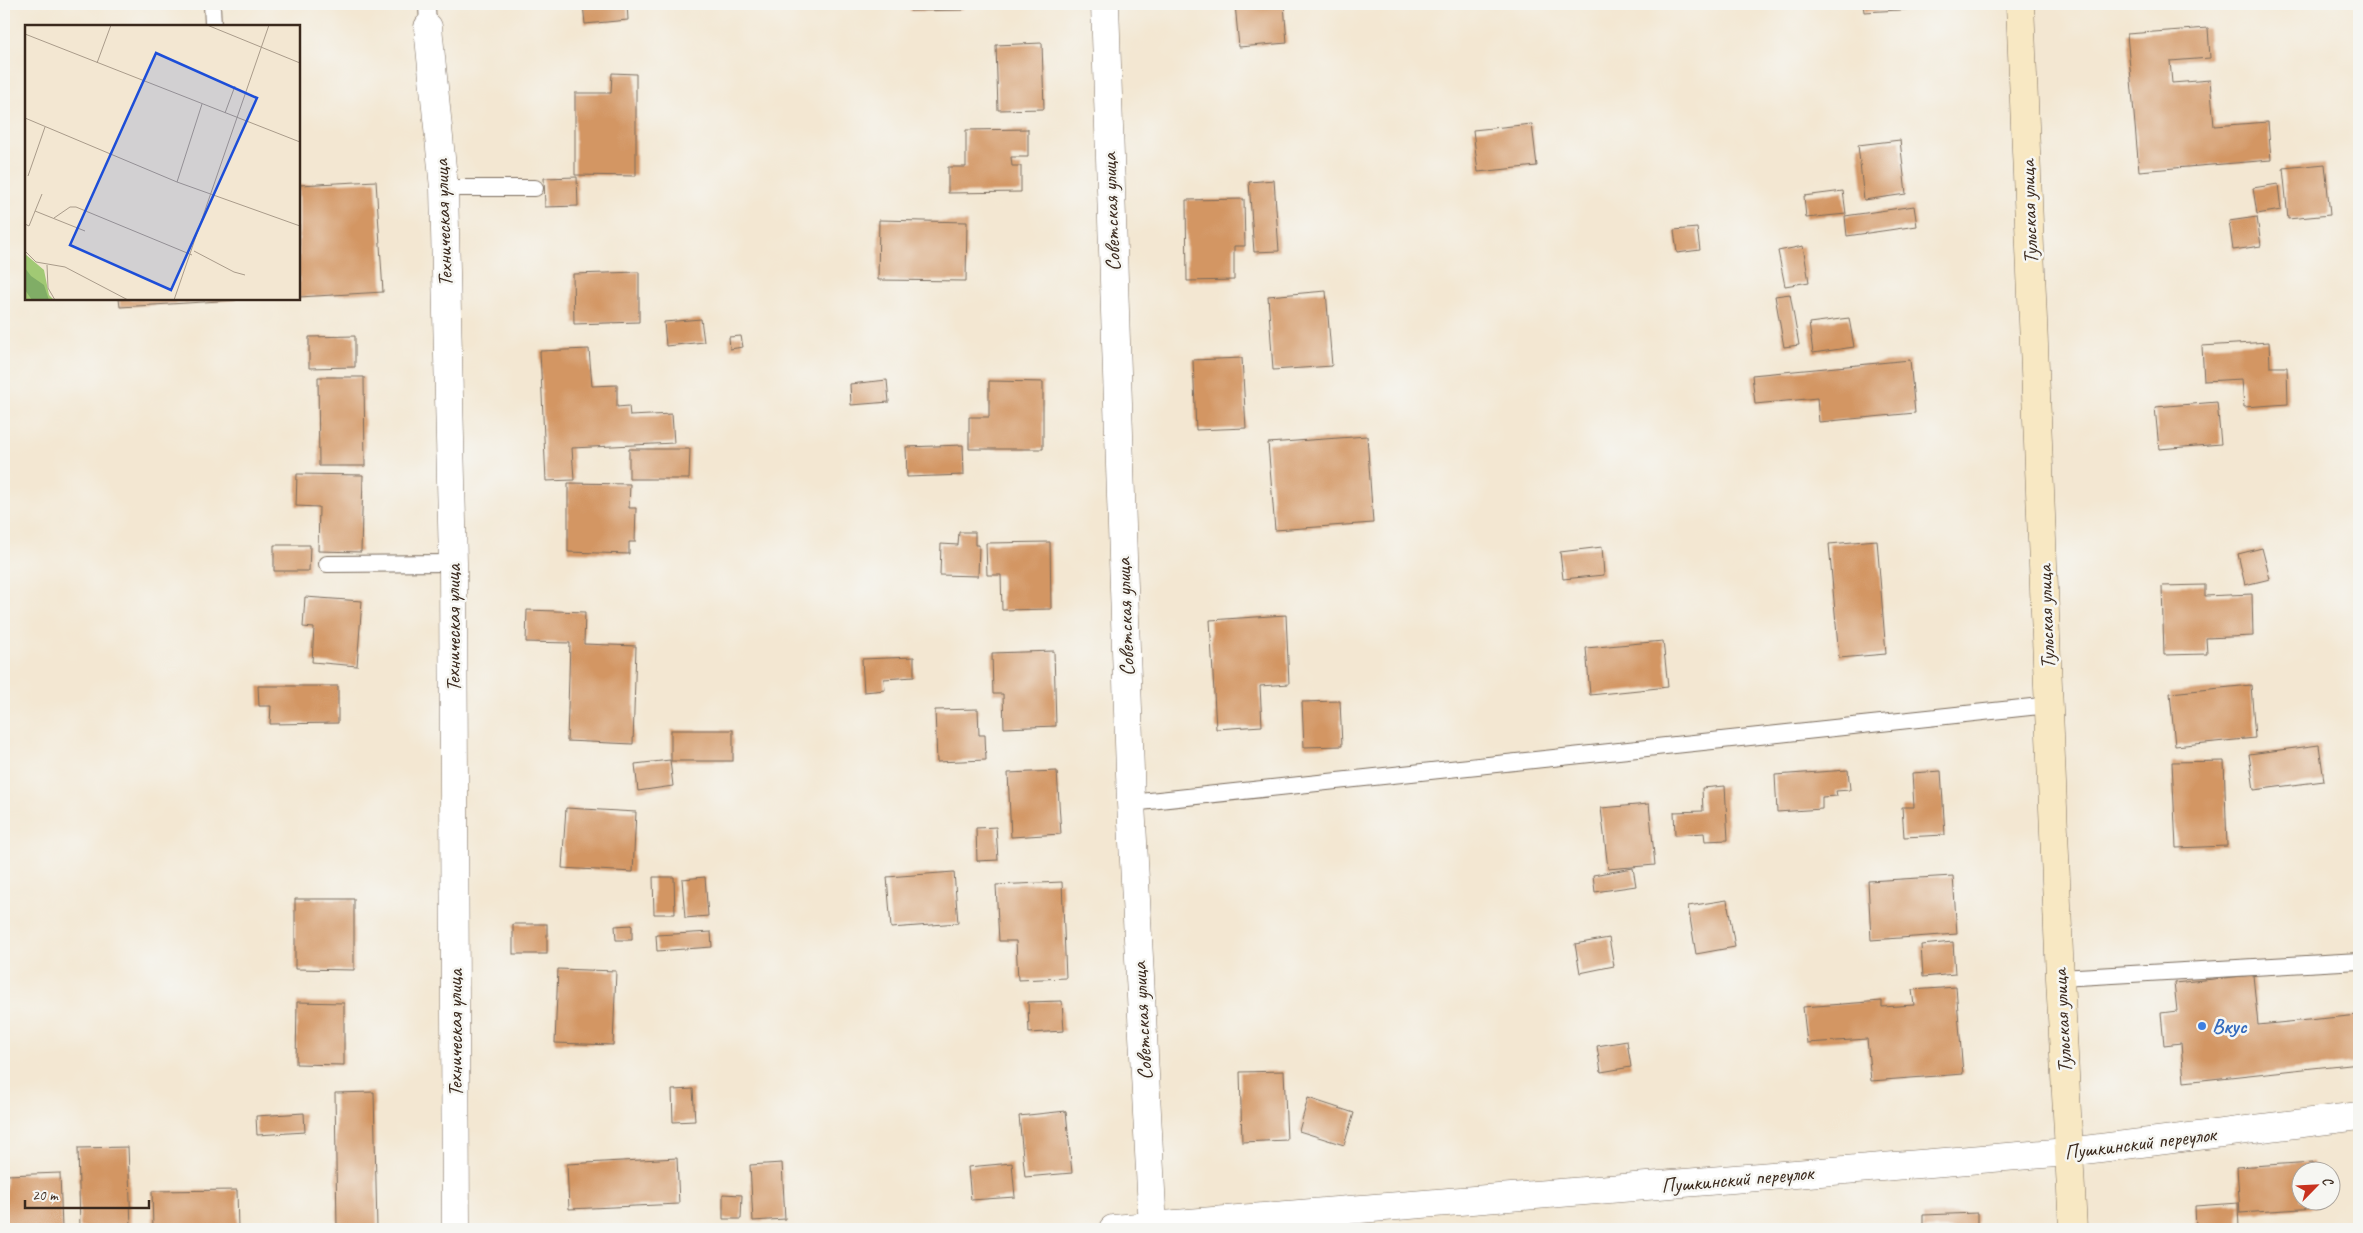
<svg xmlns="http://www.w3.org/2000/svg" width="2363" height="1233" font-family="Caveat,sans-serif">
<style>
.building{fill:#d39664}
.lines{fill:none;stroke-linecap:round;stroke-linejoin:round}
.service-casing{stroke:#7b6c5d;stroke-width:18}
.minor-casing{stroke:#7b6c5d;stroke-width:29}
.secondary-casing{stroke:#7b6c5d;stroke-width:29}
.service{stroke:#fff;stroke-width:16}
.minor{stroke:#fff;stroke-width:28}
.secondary{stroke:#f8e8c3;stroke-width:28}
.shop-dot{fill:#3f7fe0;stroke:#f6f6f2;stroke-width:2}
.labels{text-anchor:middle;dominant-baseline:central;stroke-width:5;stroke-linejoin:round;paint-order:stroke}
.street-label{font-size:21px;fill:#3b2a1e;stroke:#f6f6f2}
.shop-label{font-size:21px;font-weight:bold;fill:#366cbe;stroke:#f6f6f2;text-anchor:start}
.inset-road{fill:none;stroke:#a99b8a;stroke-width:1}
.view{fill:#1d4ed8;fill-opacity:0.15;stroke:#1d4ed8;stroke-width:2.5}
.inset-edge{fill:none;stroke:#3b2a1e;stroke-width:2.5}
</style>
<rect width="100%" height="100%" fill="#f6f6f2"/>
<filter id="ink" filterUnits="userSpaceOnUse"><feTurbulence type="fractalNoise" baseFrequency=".02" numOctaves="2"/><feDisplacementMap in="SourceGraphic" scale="10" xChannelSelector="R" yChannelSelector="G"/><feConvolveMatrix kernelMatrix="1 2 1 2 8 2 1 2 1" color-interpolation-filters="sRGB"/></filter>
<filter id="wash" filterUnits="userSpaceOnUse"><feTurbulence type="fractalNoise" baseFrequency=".0096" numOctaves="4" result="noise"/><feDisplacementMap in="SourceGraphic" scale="20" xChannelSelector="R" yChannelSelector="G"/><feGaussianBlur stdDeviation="1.12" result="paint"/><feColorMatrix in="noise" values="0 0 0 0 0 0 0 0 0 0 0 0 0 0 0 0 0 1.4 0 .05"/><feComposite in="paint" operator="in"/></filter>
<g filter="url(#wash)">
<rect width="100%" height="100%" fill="#f3e7d2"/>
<g id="blocks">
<g class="building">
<polygon points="583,4 627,4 628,20 585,24"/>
<polygon points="910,4 963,4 963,10 910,11"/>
<polygon points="1235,4 1284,4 1287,43 1239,47"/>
<polygon points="1863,4 1917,4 1917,9 1864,12"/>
<polygon points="2208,28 2210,58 2170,61 2172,83 2210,80 2214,126 2268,122 2271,160 2139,171 2127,34"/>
<polygon points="1042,43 1044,109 998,110 996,45"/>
<polygon points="612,73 636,74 636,176 575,175 575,93 611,93"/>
<polygon points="1532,124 1537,166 1478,172 1473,130"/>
<polygon points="1028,129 1028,157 1011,157 1012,166 1021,166 1021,192 948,193 948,167 966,167 966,130"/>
<polygon points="1900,140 1906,194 1864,200 1858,145"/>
<polygon points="2325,164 2330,215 2288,219 2283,168"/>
<polygon points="577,177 578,206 545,207 544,178"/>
<polygon points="1274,180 1279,251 1254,252 1249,182"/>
<polygon points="376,181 383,292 299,297 299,185"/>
<polygon points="2278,184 2281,210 2257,214 2253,188"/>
<polygon points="1843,191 1846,214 1806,218 1804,196"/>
<polygon points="1244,199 1245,246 1234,246 1234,280 1187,281 1186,200"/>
<polygon points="1914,206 1917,226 1847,236 1845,216"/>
<polygon points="2257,217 2261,246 2233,250 2229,221"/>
<polygon points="879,220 967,222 966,281 878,280"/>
<polygon points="1697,228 1700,250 1677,253 1674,230"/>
<polygon points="1803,246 1809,282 1785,286 1778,251"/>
<polygon points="639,272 639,322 574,324 573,274"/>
<polygon points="1326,291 1332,366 1273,370 1268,296"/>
<polygon points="1790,294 1799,345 1784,347 1775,296"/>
<polygon points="119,299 236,299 236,300 120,307"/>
<polygon points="1849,318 1854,347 1813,353 1809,323"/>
<polygon points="701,319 704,342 666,346 664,322"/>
<polygon points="355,336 355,367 309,368 309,337"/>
<polygon points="741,336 743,347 730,349 729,337"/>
<polygon points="2269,342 2270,367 2287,367 2288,404 2244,407 2242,379 2204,381 2202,346"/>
<polygon points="589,349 592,386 617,385 617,407 629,406 630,416 672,414 674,443 572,448 574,480 546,481 540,351"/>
<polygon points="1242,358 1246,428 1196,430 1193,360"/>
<polygon points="1910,360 1915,413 1819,422 1817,398 1755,404 1752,375"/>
<polygon points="318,377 364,377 365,466 319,466"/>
<polygon points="887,380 889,402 851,405 850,384"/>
<polygon points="989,381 1043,382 1043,449 969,449 969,417 989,417"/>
<polygon points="2217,402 2221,444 2159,449 2155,407"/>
<polygon points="1367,436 1373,523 1275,530 1268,443"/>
<polygon points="963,445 964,475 907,477 906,447"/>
<polygon points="629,449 690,449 689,479 629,479"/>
<polygon points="297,474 363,475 361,552 318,551 319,507 296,506"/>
<polygon points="568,483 630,484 629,508 636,508 635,542 629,542 629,554 568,552"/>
<polygon points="959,532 975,532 975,545 979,545 978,576 940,575 941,544 958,545"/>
<polygon points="1877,540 1886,654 1839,658 1829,544"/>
<polygon points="1050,542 1051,609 1002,610 1001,575 987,575 986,543"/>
<polygon points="274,545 310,545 309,571 274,571"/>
<polygon points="1602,547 1604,575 1563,579 1560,552"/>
<polygon points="2262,548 2270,579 2245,585 2238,554"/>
<polygon points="2205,585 2205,596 2252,594 2253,636 2206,638 2207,654 2164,655 2162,586"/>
<polygon points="305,597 362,601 357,666 312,662 314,628 303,627"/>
<polygon points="527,610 585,612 584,644 636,646 633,744 567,741 570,643 526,642"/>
<polygon points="1286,615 1289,684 1260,686 1262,726 1216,729 1210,620"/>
<polygon points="1663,641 1668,687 1590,695 1586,648"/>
<polygon points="1054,651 1056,726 1004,728 1003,694 993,694 992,653"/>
<polygon points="914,657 914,677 884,679 885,690 864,692 862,659"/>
<polygon points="2251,685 2255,738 2175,746 2170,693"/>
<polygon points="258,686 338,686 338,723 270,724 271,706 259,706"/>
<polygon points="1340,701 1342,746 1304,747 1302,702"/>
<polygon points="978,709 979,735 985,735 986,760 937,762 935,710"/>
<rect x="671" y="730" width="62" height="31"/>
<polygon points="2319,745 2324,781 2254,790 2249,754"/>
<polygon points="670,760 673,786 638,791 635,764"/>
<polygon points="2224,761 2227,846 2176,848 2172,762"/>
<polygon points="1848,770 1850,790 1836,791 1837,796 1822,797 1822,809 1777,812 1775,775"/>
<polygon points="1057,771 1061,834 1011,837 1008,773"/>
<polygon points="1941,771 1945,835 1904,837 1902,807 1914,807 1912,773"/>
<polygon points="1725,786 1728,840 1705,841 1704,833 1675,835 1674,812 1703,811 1702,788"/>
<polygon points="1649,804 1655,865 1608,869 1601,808"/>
<polygon points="566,808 636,812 633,872 562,868"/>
<polygon points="996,827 998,860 977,861 976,828"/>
<polygon points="1633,868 1636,886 1595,892 1593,875"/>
<polygon points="954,872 958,923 891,928 887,877"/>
<polygon points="1953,876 1957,934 1871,940 1868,881"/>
<polygon points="653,877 674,877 675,914 654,914"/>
<polygon points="705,877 708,916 685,918 682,879"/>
<polygon points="1062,882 1066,978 1018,980 1016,941 999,941 996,885"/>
<polygon points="295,899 354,899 354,970 295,969"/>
<polygon points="1727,900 1735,947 1696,954 1688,906"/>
<rect x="513" y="924" width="34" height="30"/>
<polygon points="632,925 632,940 616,940 615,926"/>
<polygon points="711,932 712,947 657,951 656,935"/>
<polygon points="1609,938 1614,966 1580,973 1575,944"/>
<polygon points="1953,942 1955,974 1923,977 1921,945"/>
<polygon points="558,969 616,971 613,1045 555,1043"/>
<polygon points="2253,975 2258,1025 2359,1015 2359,1063 2184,1082 2181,1043 2164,1045 2161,1013 2177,1011 2174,983"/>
<polygon points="1956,987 1963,1074 1871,1081 1867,1039 1807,1043 1803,1007 1882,1001 1882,1007 1914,1005 1912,990"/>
<polygon points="1062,1001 1064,1031 1029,1033 1028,1002"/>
<polygon points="297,1002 344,1003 344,1065 296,1064"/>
<polygon points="1627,1041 1631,1067 1601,1072 1597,1046"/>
<polygon points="1284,1071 1287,1140 1242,1142 1240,1072"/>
<polygon points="693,1089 695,1121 673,1122 672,1090"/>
<polygon points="374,1092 377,1229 337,1229 335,1093"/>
<polygon points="1308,1098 1354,1113 1344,1145 1299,1131"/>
<polygon points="1066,1111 1072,1173 1025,1177 1019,1116"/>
<polygon points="304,1113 305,1132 257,1135 256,1116"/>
<polygon points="128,1147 131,1226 80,1228 78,1148"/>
<polygon points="677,1158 679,1204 569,1209 567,1164"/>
<polygon points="2313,1162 2313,1170 2300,1170 2300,1200 2315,1200 2316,1208 2240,1213 2237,1167"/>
<polygon points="782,1163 785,1219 753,1221 750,1165"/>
<polygon points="1012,1163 1015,1197 971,1200 968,1167"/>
<polygon points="60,1173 62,1229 4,1229 6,1175"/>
<polygon points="237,1190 238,1229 153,1229 152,1191"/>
<polygon points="723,1194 742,1195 741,1219 723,1219"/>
<polygon points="2238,1203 2239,1229 2196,1229 2195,1206"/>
<polygon points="1977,1213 1977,1229 1923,1229 1923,1215"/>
</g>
</g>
</g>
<g filter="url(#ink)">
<use href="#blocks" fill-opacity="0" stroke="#7b6c5d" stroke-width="1"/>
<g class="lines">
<g class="service-casing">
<g id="service">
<polyline points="212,4 213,26"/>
<polyline points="427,4 428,27"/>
<polyline points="444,188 535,188"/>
<polyline points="327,564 453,563"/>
<polyline points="1131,803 2050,705"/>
<polyline points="2060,978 2359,961"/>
</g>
</g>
<g class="minor-casing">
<g id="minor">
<polyline points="1105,4 1131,803 1153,1229"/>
<polyline points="428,27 444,188 453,563 456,1229"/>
<polyline points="1113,1229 2068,1152 2359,1116"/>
</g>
</g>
<g class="secondary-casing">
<polyline id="secondary" points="2020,4 2060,978 2073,1229"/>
</g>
<use href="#service" class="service"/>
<use href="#minor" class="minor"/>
<use href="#secondary" class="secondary"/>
</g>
</g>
<circle class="shop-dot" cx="2202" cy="1026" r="5"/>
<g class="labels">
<g class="street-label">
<text transform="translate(1111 212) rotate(-92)">Советская улица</text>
<text transform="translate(2029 212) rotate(-92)">Тульская улица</text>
<text transform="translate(443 223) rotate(-92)">Техническая улица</text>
<text transform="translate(1125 617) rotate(-92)">Советская улица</text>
<text transform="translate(2046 617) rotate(-92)">Тульская улица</text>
<text transform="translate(453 628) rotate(-90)">Техническая улица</text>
<text transform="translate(1142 1021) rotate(-93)">Советская улица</text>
<text transform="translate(2062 1021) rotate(-93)">Тульская улица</text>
<text transform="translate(455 1033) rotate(-90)">Техническая улица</text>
<text transform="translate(2140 1143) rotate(-7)">Пушкинский переулок</text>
<text transform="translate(1737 1179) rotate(-5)">Пушкинский переулок</text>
</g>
<g class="shop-label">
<text x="2212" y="1026">Вкус</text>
</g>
</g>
<g transform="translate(25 25)">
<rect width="275" height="275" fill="#f3e7d2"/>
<path d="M0 229 19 245 24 270 29 275H0Z" fill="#a1c974"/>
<path d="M0 243 6 251 19 260 24 275H7L0 265Z" fill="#80ad66"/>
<path class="inset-road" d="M182 0 275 38M0 9 275 117M72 38 86 0M200 88 210 61M0 93 152 157 275 201M3 151 20 102M152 157 177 79M10 186 60 206M29 193 45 182H51L167 230M0 199 4 201 17 169M0 226 11 237 40 242 103 275M169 226 209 247 220 250M22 240 23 263 30 275M149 275 244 0"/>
<path class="view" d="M131 28 232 73 146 265 45 220Z"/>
<rect width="275" height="275" class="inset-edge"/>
</g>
<rect width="2363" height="1233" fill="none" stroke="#f6f6f2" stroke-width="20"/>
<g transform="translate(2316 1186) rotate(66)"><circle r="24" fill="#f6f6f2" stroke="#aba49d"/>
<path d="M0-4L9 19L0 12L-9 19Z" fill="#c8321e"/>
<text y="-8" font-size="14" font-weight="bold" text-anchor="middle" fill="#3b2a1e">С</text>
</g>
<path d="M25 1200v8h124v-8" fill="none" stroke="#3b2a1e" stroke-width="2.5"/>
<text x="32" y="1200" font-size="15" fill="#3b2a1e" stroke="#f6f6f2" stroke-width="4" paint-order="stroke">20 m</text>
</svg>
